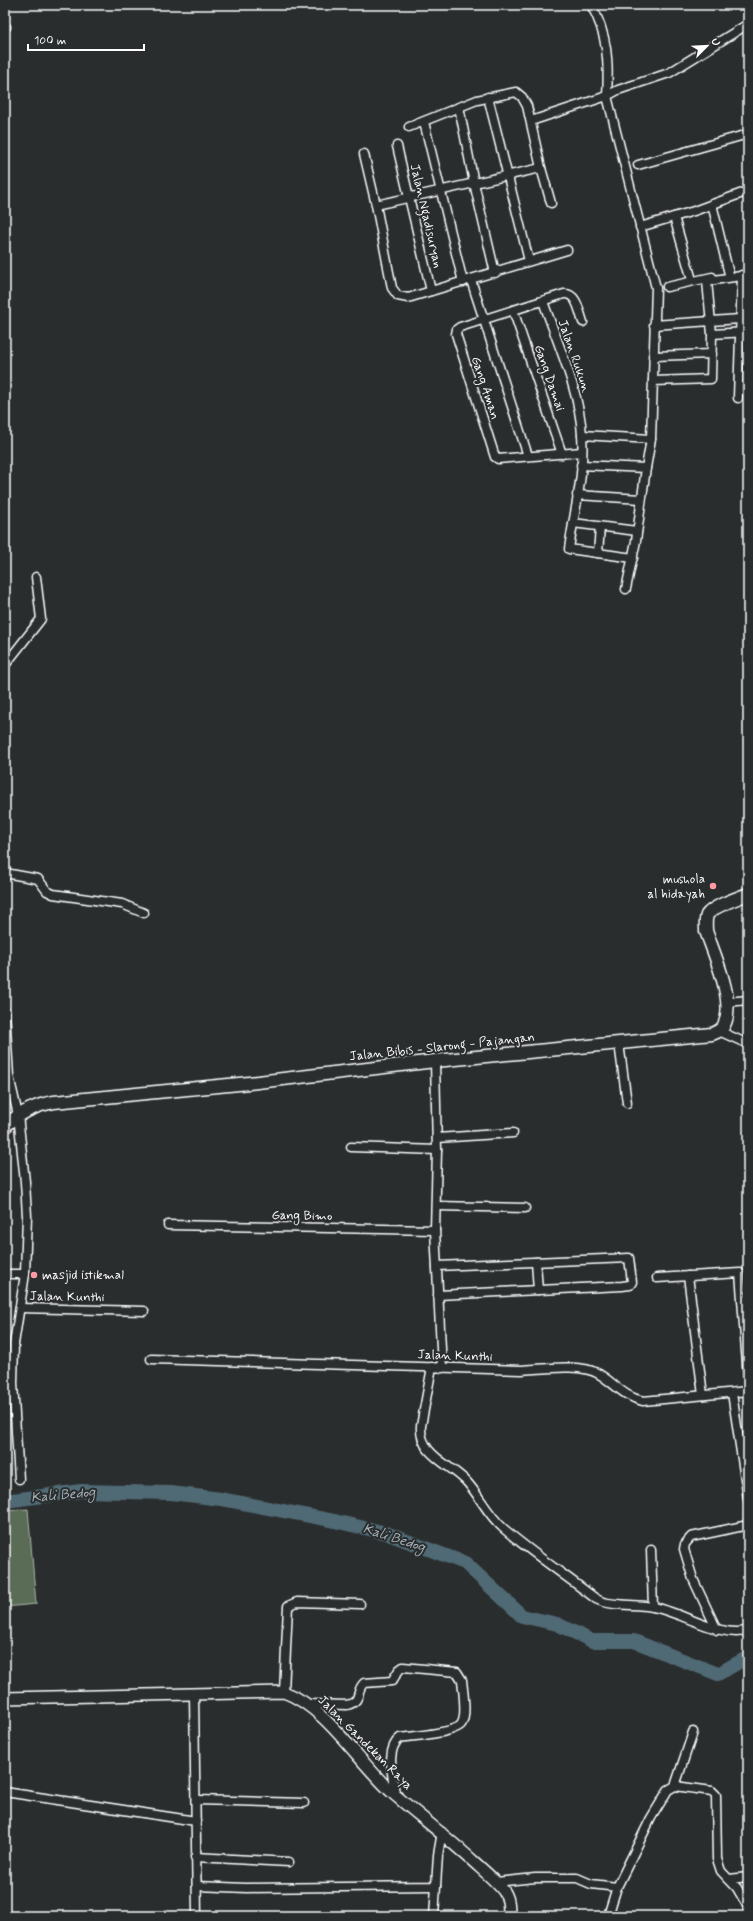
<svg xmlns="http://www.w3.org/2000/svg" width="753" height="1921" font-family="Mynerve,sans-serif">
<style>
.green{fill:#5a6c55;stroke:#acb6aa}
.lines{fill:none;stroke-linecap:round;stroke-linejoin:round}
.river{stroke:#506a75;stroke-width:14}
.minor-casing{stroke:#fff;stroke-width:11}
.tertiary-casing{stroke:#fff;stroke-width:14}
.secondary-casing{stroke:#fff;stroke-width:15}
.minor{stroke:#2a2d2e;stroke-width:8}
.tertiary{stroke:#2a2d2e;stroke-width:11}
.secondary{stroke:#2a2d2e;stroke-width:12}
.poi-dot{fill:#ff9aa2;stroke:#2a2d2e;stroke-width:1.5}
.labels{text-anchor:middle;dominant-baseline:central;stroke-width:4;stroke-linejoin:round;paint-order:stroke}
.street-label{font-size:13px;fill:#fff;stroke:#2a2d2e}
.poi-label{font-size:13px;fill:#fff;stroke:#2a2d2e;text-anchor:end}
.water-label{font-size:14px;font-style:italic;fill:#a8b4ba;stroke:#2a2d2e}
</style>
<rect width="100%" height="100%" fill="#2a2d2e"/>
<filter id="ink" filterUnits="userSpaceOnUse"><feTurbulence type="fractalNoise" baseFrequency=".025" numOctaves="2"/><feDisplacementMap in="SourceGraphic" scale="8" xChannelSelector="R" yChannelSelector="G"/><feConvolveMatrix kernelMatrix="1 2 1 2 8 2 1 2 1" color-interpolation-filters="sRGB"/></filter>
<g filter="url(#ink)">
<polygon class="green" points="28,1509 36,1604 5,1607 5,1511"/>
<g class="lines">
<polyline class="river" points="5,1501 81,1491 171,1493 221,1499 330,1520 386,1533 465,1563 522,1616 557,1624 592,1641 634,1641 718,1674 748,1657"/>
<g class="minor-casing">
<g id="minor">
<path d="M591 5C608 34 609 64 607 96"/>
<polyline points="5,28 6,27"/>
<polyline points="607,96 618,90 669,73 748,24"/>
<polyline points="488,97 529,261"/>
<polyline points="459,107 474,183 495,273"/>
<polyline points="531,121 607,96 656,288 651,439 646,468 636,541 626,589"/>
<polyline points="424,122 463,282"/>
<polyline points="409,127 477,100 516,92 522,97 527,106 541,168 376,205 392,288 398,296 408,298 567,250"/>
<polyline points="397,146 431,291"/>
<polyline points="364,154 376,205"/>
<polyline points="638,165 748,134"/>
<polyline points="541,168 551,203"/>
<polyline points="712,204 729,274"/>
<polyline points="674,217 692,280"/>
<polyline points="640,227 694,211 748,191"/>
<polyline points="471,280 528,456"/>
<polyline points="667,287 712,277"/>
<path d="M543 301C557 342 580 392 582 435 585 473 574 512 569 549L633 558"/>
<polyline points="513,310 562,454"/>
<polyline points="654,325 740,319"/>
<polyline points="712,334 748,332"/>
<polyline points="653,356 712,354"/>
<polyline points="653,381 711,379 712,334 707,281 748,275"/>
<polyline points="738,398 742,275"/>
<polyline points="582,435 651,439"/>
<path d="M582 452 498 459 495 457 456 334 457 329 460 327 564 294C577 293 579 311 583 322"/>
<polyline points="581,465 646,468"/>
<polyline points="577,495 641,499"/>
<polyline points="573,523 637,531"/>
<polyline points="598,553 600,527"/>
<polyline points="5,665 41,619 36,577"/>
<polyline points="5,873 38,879 47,891 53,894 122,904 144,913"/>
<polyline points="727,1002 748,1000"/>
<polyline points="5,1011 9,1076 18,1115 25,1182 27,1216 25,1274 14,1344 13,1383 19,1479"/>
<polyline points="719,1031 748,1044"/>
<polyline points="619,1043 627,1103"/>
<polyline points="435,1061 437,1150 435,1230 442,1368"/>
<polyline points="437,1138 513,1133"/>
<polyline points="351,1147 437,1150"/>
<polyline points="437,1206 525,1208"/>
<polyline points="168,1225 435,1230"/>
<polyline points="536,1262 538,1290"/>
<polyline points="437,1266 629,1258 632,1282 630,1285 622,1286 438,1295"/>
<polyline points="5,1274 25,1274"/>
<polyline points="688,1276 703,1395"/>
<polyline points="657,1278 740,1273 748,1378"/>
<polyline points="20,1308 144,1311"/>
<path d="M151 1359 522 1370C542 1369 581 1363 599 1374 614 1383 624 1397 643 1401L748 1391"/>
<path d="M432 1367 421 1426C419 1454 448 1463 465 1480 479 1494 486 1513 503 1528 532 1553 565 1575 596 1599L603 1602C619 1606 636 1604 653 1607 679 1611 724 1640 748 1630"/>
<polyline points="732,1393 748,1499"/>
<polyline points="651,1550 653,1607"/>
<polyline points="717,1630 693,1579 684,1549 685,1544 691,1537 748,1525"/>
<polyline points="284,1692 288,1606 297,1602 360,1604"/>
<polyline points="194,1694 197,1916"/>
<path d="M306 1704 347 1705C363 1701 355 1691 364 1683L392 1681 399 1670 403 1667 457 1672 462 1680C463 1691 467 1714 462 1723 458 1733 412 1736 400 1738 385 1749 393 1777 395 1794"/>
<polyline points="675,1786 693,1732"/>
<polyline points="5,1792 196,1821"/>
<polyline points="196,1800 304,1803"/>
<polyline points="195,1857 289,1862"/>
<polyline points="729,1879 748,1877"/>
<polyline points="496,1882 535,1878 577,1878 591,1884 617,1887"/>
<polyline points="197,1886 246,1888 436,1886 438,1855 442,1832"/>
<polyline points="434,1916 436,1886"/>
<polyline points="608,1916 617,1887 651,1818 668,1790 675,1786 712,1791 716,1795 717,1859 721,1871 737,1888 748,1907"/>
</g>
</g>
<g class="tertiary-casing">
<path id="tertiary" d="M5 1698 284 1692C328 1708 360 1765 395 1795 422 1818 449 1839 474 1862 484 1871 495 1880 503 1890 509 1897 509 1907 509 1916"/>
</g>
<g class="secondary-casing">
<path id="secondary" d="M5 1126C20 1113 35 1105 54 1102L249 1083 435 1061 712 1034C717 1032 722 1030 724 1025 736 1003 714 954 706 931 706 926 705 920 707 915 713 906 738 898 748 894"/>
</g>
<use href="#minor" class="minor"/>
<use href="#tertiary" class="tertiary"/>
<use href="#secondary" class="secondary"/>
</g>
</g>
<g class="poi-dot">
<circle cx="713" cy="886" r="4"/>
<circle cx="34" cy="1275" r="4"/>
</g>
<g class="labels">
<g class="street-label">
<text transform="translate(426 216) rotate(77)">Jalan Ngadisuryan</text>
<text transform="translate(574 356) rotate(71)">Jalan Rukun</text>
<text transform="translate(549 378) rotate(71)">Gang Damai</text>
<text transform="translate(485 388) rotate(72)">Gang Aman</text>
<text transform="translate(442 1047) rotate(-6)">Jalan Bibis - Slarong - Pajangan</text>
<text transform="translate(302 1216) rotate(1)">Gang Bimo</text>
<text transform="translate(67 1297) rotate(1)">Jalan Kunthi</text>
<text transform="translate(455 1356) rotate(2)">Jalan Kunthi</text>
<text transform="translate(365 1743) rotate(45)">Jalan Gandekan Raya</text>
</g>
<g class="poi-label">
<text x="705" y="879">mushola<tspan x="705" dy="15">al hidayah</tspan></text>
<text x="42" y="1275" text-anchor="start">masjid istikmal</text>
</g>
<g class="water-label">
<text transform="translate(63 1495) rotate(-5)">Kali Bedog</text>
<text transform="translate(394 1538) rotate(18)">Kali Bedog</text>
</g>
</g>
<rect width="753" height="1921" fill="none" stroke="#2a2d2e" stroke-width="20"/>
<rect x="10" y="10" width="733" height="1901" fill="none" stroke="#fff" stroke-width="1.5" filter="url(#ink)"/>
<g transform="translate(707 46) rotate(66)" stroke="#2a2d2e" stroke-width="3" paint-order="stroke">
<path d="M0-3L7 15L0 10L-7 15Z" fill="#ffffff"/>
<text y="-6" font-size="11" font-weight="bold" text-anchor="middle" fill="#ffffff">U</text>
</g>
<path d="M28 44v6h116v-6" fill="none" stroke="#ffffff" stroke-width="2"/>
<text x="34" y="44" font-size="12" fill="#ffffff" stroke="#2a2d2e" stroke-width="3" paint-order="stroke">100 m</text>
</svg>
